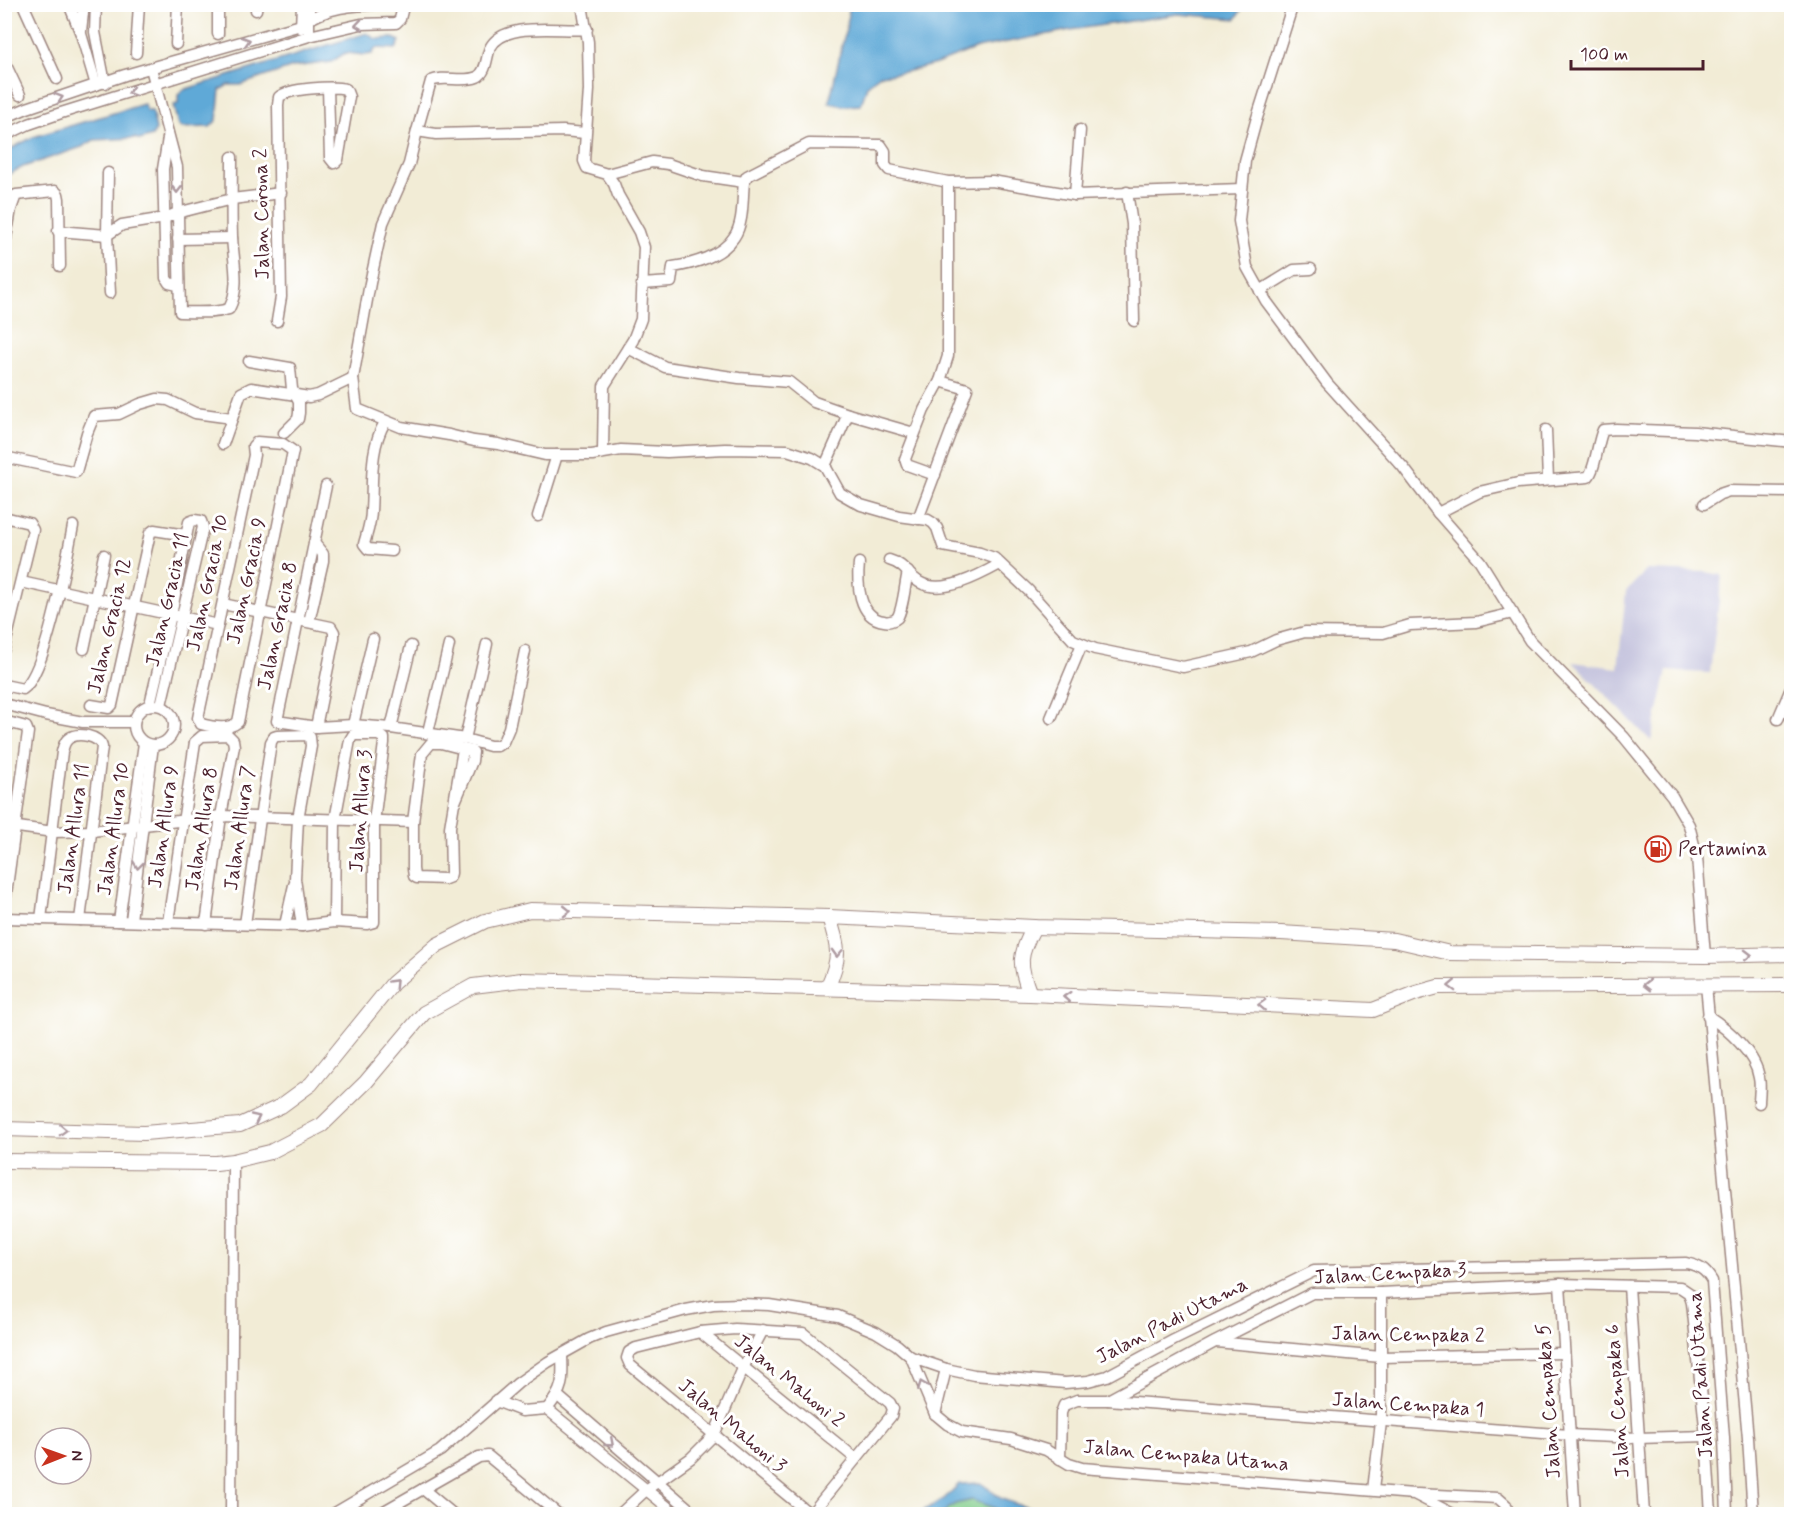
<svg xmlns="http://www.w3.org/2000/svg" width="1796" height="1519" font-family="Mynerve,sans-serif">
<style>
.industrial{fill:#c2c1dc}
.green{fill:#81cd8b;stroke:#66765b;stroke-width:1.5}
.water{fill:#5fa9d7;stroke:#546481;stroke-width:1.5}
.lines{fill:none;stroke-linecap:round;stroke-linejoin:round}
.street-casing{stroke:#9e8680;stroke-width:13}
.secondary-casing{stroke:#9e8680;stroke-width:16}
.street{stroke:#fff;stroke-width:10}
.secondary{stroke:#fff;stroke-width:14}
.oneway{stroke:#ae9aa0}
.labels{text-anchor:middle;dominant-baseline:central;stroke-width:6;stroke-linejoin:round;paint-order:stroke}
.street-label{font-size:20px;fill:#4a1f2b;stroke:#fff}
.poi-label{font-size:20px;fill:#4a1f2b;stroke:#fff;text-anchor:start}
</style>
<rect width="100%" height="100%" fill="#fff"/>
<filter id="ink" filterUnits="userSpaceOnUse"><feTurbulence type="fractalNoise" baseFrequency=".0167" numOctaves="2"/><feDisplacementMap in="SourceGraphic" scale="12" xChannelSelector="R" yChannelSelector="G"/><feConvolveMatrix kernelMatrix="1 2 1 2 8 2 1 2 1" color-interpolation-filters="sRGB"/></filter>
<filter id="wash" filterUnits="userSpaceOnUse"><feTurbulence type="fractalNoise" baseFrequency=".008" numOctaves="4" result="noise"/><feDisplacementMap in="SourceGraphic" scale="24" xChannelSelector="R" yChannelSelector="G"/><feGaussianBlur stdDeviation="1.35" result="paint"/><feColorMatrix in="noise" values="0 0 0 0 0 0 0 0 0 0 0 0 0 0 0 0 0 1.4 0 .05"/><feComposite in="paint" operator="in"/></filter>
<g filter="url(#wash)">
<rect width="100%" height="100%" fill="#f2ecd6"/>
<polygon class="industrial" points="1647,570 1704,572 1722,575 1710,673 1667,671 1651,741 1573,662 1618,668 1626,591"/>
<polygon class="green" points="973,1500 997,1509 1001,1514 941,1514 955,1504"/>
<g class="water">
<polygon points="847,5 847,4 1244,5 1236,19 1178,14 1070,30 977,48 936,64 905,72 879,75 867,86 861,105 844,106 829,103 849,15"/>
<polygon points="367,33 376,39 393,38 400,41 396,49 376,48 372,54 365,55 345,53 331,62 293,67 240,85 228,85 220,90 217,120 210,127 181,128 178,125 173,105 178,104 178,95 183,90"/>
<polygon points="144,104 147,111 152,111 156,130 152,136 140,140 135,138 94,140 82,147 23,167 5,176 5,152 33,137"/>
<polygon points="981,1483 1002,1499 1046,1514 1001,1514 997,1509 972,1500 955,1504 941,1514 917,1514 944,1499 959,1484"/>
</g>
</g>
<g filter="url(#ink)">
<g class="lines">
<g class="street-casing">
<g id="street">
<polyline points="23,4 57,79"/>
<polyline points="69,4 81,34 96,85"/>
<polyline points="96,4 95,32 105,83"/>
<polyline points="582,4 588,42 589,90 584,161 587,168 607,174 614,184 618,195 639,232 644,247 641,319 633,340 604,386 603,452"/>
<polyline points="1293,4 1256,121 1245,161 1239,221 1247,267 1266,301 1327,383 1403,467 1438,513 1480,561 1530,641 1624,737 1672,796 1689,825 1697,857 1705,956"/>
<polyline points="256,10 257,4"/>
<polyline points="301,28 302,4"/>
<polyline points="81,31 84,4"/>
<polyline points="218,34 218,4"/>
<polyline points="309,36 309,4"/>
<polyline points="176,44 178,4"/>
<polyline points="136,53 139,4"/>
<polyline points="4,61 20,95"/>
<path d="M151 68 177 167 180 312C196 312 213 314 229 309 241 286 233 261 232 236 231 210 232 183 232 157"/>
<path d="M4 118 27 108 125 75 301 25C326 5 358 5 388 4"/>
<path d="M417 131 431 81C443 75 463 83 477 77 487 72 486 57 490 48 504 20 561 32 587 29"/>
<polyline points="585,133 563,131 436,134 417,131 409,164 383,223 370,283 353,378 357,409 401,427 449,435 474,441 498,444 545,455 592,455 621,450 667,452 725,449 787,450 812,458 825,466 840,493 861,505 899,516 928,520 933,523 937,528 943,546 980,553 994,558 1029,591 1073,640 1095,649 1183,667 1251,652 1276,640 1305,632 1383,633 1410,625 1476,622 1513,613"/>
<polyline points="4,136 29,124 61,113 309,36 361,24 396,23 400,19 402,11 398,4"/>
<polyline points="168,138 163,169 166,278 169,283 178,285"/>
<polyline points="108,173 107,235 110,293"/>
<polyline points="607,174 652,162 668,164 703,176 744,182"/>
<polyline points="1127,192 1132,224 1134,321"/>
<polyline points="1075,195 1080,130"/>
<polyline points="58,231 107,235 122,225 165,218 177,213 232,199 281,193"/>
<polyline points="178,239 232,238"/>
<polyline points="5,244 11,209 16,195 55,191 58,194 59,199 60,266"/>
<path d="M642 284 671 282 673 267C693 264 722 256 734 237 744 223 742 199 744 182L747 176 809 144 881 145 885 151V165L889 170 948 182 992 181 1075 195 1241 189"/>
<polyline points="1260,291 1294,270 1311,269"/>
<path d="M277 321 281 297 278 105 279 97C289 88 333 86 346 89L349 97 338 160 336 162 334 163 330 158 328 88"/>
<polyline points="628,348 665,367 739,378 789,382 814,402 848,414"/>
<polyline points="249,361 290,368 292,389 299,402 299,413 298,419 284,433"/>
<path d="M385 422C369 449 373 481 371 511 371 522 367 533 364 544L368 549 392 551"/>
<polyline points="1546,430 1548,480"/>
<path d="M257 442 283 444 293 451 238 722C229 730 212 727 201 724L198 718 254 455 253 446Z"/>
<polyline points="223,444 241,393 251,388 309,397 318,395 353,378"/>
<polyline points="4,457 76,472 87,433 94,416 119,414 140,404 157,399 168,400 195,413 232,418"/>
<polyline points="825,466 848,414 914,433"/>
<polyline points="935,475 907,465 905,459 924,410 940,381 948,356 948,182"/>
<polyline points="326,486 277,721 316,727 353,725 391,728 465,739 490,746 497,746 503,742 509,728 525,651"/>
<polyline points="1704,504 1720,494 1729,491 1792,492"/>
<path d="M1438 513 1479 492 1518 483 1588 477C1596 468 1597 443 1603 430L1616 429 1695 432 1792 442"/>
<polyline points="538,516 557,455"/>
<polyline points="4,517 29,523 33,530 4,649"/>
<polyline points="918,519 967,389 940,381"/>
<path d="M889 560C906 565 906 574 919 582 942 596 980 575 1000 564"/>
<path d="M859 563C857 582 858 618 884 621 888 622 894 621 897 618 903 610 905 583 908 572"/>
<polyline points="21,582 218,625"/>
<polyline points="223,604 331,627 334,632 334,638 316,727"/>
<polyline points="309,622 323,561 323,554 314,543"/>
<polyline points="84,649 104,555"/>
<path d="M4 685 23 689C46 673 67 557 73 526"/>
<polyline points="4,704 46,715 83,722 134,722"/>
<polyline points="150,704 171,615 189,522 194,520 201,521 203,527 161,705"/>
<circle cx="154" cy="725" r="20"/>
<polyline points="91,705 109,708 112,705 150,533 154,530 186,535"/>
<polyline points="1051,718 1082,644"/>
<polyline points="1778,719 1792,686"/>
<polyline points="4,721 26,727 28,732 4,909"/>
<polyline points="353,725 373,639"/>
<polyline points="391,728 411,646"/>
<polyline points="428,732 449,645"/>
<polyline points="465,739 487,644"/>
<polyline points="455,802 472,761 473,752 472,751 441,743 431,743 422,754 413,822 413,869 414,876 417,878 445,879 450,877 451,873 450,827 463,749"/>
<polyline points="4,825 53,832 92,831 221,816 413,822"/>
<polyline points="4,918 302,926 334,922 367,924 374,922 374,822 384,743 384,738 378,735 353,735 350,740 335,820 334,922"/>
<path d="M41 919 62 752C63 748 64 742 68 739 77 731 100 736 102 747L80 920"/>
<polyline points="131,920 153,745"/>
<polyline points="119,921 144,743"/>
<polyline points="168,922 195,742 202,736 228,735 233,740 234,746 221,816 206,924"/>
<polyline points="245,924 271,742 274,737 277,736 308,735 310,737 311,746 298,819 295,879 302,926"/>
<polyline points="285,925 294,885"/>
<polyline points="1706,985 1748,1438 1753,1514"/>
<path d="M1708 1016C1728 1029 1756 1054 1759 1078 1761 1086 1759 1095 1759 1103"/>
<polyline points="1560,1284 1575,1514"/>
<polyline points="1629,1286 1644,1514"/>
<polyline points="700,1332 855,1458"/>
<polyline points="1216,1342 1381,1357 1564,1353"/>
<polyline points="911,1357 935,1414 947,1424 962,1432 1011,1439 1046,1450 1069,1464 1082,1468 1414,1494 1453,1514"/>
<polyline points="558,1396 695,1514"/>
<polyline points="1108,1400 1569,1435 1638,1438 1706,1436"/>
<path d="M496 1401 522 1411 547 1409C564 1389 563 1380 562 1355"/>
<polyline points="547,1409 676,1514"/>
<polyline points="935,1414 946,1369"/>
<polyline points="1060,1459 1061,1413 1064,1405 1077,1400 1108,1400 1215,1342 1312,1293 1381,1293 1560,1284 1680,1287 1689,1293 1692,1303 1706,1436 1711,1514"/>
<polyline points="423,1489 453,1514"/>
<polyline points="1373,1490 1381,1422 1381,1293"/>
<polyline points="1417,1494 1498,1498 1506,1505 1508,1514"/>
<polyline points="231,1514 233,1161"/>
<path d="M333 1514 440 1451 518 1383 548 1362 589 1339 606 1332 686 1310 713 1305 740 1304 769 1305 838 1316 876 1332 897 1345 911 1357 946 1369 974 1375 1065 1383 1088 1381 1107 1376 1174 1340 1314 1271 1686 1263C1699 1266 1705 1269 1712 1281L1724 1438 1727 1514"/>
<polyline points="379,1514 479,1457 488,1456 558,1514"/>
<polyline points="620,1514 646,1490 691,1458 714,1435 744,1366 763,1330"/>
<polyline points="810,1514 630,1365 627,1358 629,1352 636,1348 700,1332 735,1329 803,1333 890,1403 893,1409 891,1416 811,1514"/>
</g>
</g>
<g class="secondary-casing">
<g id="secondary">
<path d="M827 988C841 957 839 949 829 917"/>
<path d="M1030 994C1018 964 1019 955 1034 927"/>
<polyline points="4,1129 144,1133 240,1125 281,1106 311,1084 393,983 437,945 485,921 530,910 829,917 1034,927 1281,933 1394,940 1450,953 1705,956 1792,954"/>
<polyline points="4,1161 216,1163 233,1161 270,1152 322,1125 366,1082 424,1013 473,986 522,980 1030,994 1373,1010 1416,993 1438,987 1792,985"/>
</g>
</g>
<use href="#street" class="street"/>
<use href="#secondary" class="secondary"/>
</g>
<defs><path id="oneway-chevron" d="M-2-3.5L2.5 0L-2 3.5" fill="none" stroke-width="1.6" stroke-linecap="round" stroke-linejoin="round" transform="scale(1.5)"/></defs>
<g class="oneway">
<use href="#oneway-chevron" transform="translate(359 25) rotate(172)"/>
<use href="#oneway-chevron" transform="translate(246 41) rotate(-16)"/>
<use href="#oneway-chevron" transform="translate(132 92) rotate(162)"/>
<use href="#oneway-chevron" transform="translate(59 98) rotate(-18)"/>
<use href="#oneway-chevron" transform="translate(177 189) rotate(90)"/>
<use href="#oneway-chevron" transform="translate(138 865) rotate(97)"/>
<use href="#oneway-chevron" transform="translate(567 911) rotate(1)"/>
<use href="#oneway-chevron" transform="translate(837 953) rotate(92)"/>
<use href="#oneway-chevron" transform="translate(1748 955) rotate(-1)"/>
<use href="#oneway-chevron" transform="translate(394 983) rotate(-46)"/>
<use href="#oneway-chevron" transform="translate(1647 985) rotate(180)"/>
<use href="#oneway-chevron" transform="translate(1452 986) rotate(178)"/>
<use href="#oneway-chevron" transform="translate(1067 997) rotate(-176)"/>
<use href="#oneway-chevron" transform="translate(1262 1005) rotate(-178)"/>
<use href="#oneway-chevron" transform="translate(256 1118) rotate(-25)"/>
<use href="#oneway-chevron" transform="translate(63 1130) rotate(2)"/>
<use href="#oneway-chevron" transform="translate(922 1385) rotate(-112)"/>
<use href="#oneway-chevron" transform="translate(610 1443) rotate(41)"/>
</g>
</g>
<defs>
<g id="fuel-ring" transform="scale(1.35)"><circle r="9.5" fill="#fff" stroke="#c8321e" stroke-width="1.5"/><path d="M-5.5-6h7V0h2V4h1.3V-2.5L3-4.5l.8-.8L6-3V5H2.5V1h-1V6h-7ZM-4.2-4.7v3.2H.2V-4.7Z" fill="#c8321e"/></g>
</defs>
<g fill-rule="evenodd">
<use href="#fuel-ring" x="1658" y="849"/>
</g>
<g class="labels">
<g class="street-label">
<text transform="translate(262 214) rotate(-91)">Jalan Corona 2</text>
<text transform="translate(247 581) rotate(-78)">Jalan Gracia 9</text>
<text transform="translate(208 583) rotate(-78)">Jalan Gracia 10</text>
<text transform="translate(168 600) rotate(-77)">Jalan Gracia 11</text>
<text transform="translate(110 626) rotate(-77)">Jalan Gracia 12</text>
<text transform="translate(278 626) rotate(-78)">Jalan Gracia 8</text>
<text transform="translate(361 811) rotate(-86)">Jalan Allura 3</text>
<text transform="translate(164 827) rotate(-82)">Jalan Allura 9</text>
<text transform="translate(240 828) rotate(-82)">Jalan Allura 7</text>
<text transform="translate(74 829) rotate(-82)">Jalan Allura 11</text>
<text transform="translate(114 829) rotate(-82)">Jalan Allura 10</text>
<text transform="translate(202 829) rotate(-81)">Jalan Allura 8</text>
<text transform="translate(1390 1274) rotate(-3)">Jalan Cempaka 3</text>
<text transform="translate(1172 1321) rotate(-27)">Jalan Padi Utama</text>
<text transform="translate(1408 1335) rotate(1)">Jalan Cempaka 2</text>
<text transform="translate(1701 1375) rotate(-94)">Jalan Padi Utama</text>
<text transform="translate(789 1381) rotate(39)">Jalan Mahoni 2</text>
<text transform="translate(1549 1401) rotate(-94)">Jalan Cempaka 5</text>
<text transform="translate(1618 1401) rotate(-94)">Jalan Cempaka 6</text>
<text transform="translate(1408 1405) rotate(4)">Jalan Cempaka 1</text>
<text transform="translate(732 1426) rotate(40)">Jalan Mahoni 3</text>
<text transform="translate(1186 1456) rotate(5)">Jalan Cempaka Utama</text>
</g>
<g class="poi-label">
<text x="1678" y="849">Pertamina</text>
</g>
</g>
<rect width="1796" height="1519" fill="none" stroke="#fff" stroke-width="24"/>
<g transform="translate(63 1456) rotate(89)"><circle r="28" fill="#ffffff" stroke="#b7a5aa" stroke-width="1.5"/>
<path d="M0-4.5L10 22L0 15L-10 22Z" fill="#c8321e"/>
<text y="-9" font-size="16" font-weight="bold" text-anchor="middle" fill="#4a1f2b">N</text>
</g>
<path d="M1571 60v9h132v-9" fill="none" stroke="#4a1f2b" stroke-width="3"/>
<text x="1580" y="60" font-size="18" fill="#4a1f2b" stroke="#ffffff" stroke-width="4.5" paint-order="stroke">100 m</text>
</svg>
